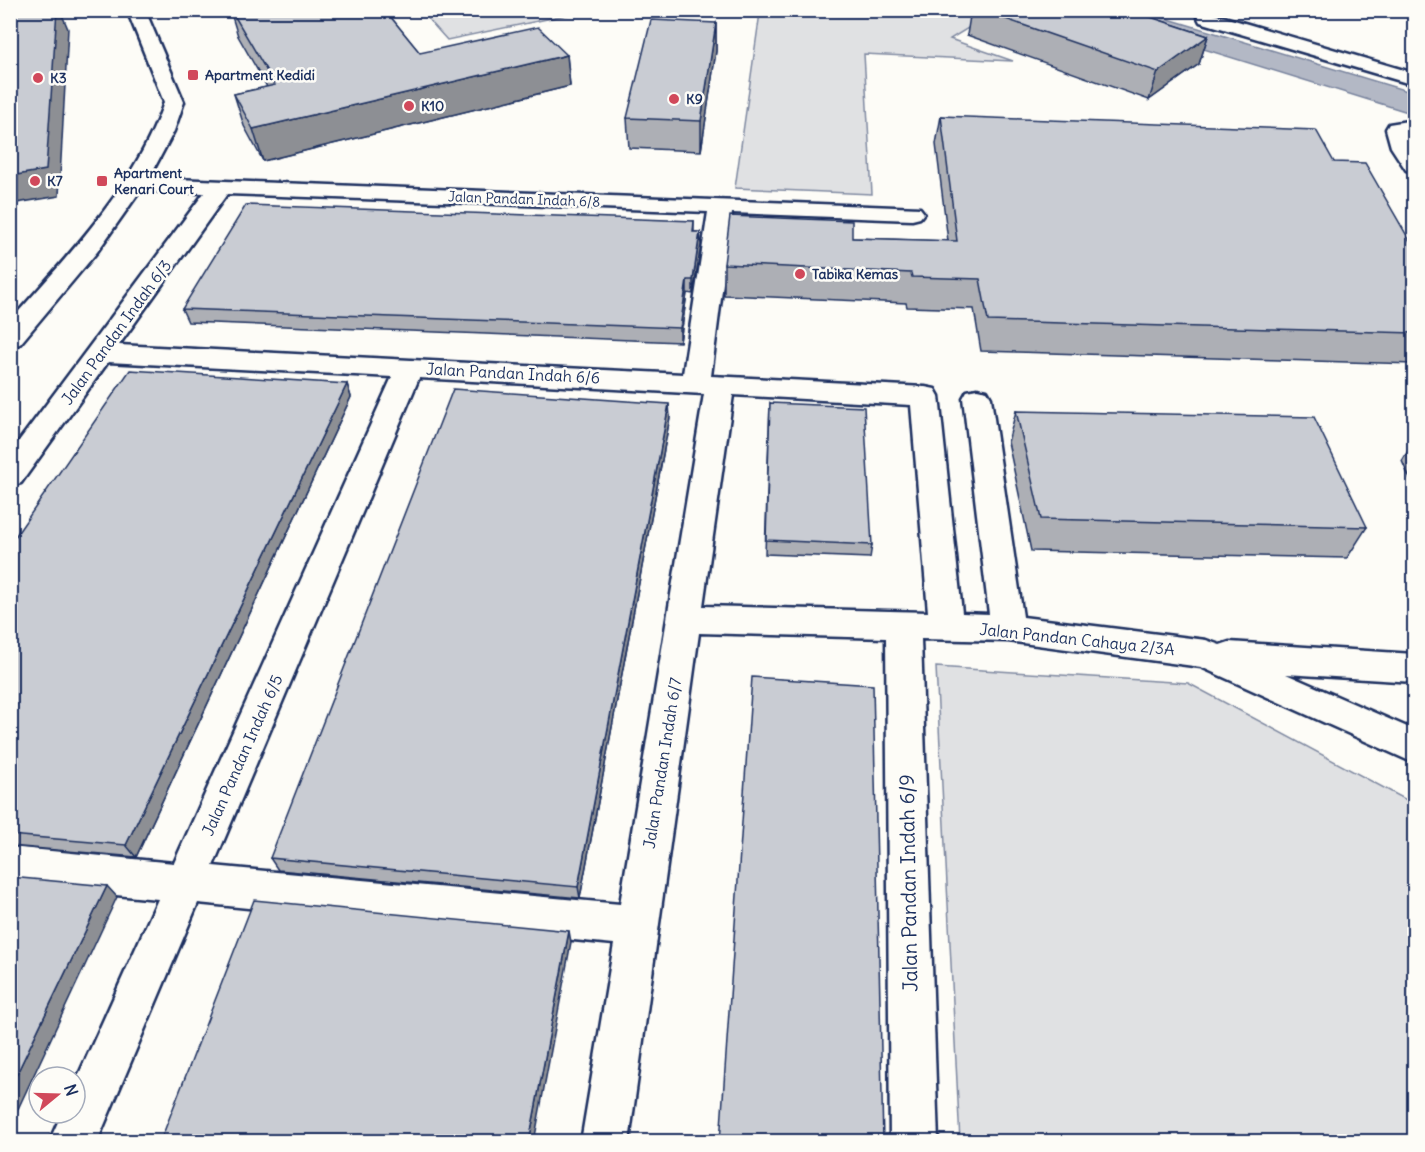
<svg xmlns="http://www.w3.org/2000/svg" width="1425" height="1152" font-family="Delius,sans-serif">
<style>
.green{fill:#e0e1e3;stroke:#7e88a0;stroke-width:1.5}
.water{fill:#b3b8c5;stroke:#76819c;stroke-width:1.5}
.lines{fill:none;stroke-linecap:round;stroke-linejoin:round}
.minor-casing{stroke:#1b2f5e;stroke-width:5}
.minor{fill:#fdfcf7;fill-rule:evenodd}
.tram{stroke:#1b2f5e;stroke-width:1.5}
.wall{fill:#adafb5;stroke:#1b2f5e;stroke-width:1.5}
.shaded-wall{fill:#8d8f94;stroke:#1b2f5e;stroke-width:1.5}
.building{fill:#c9ccd3;stroke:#1b2f5e;stroke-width:1.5}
.poi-dot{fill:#d1495b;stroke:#fdfcf7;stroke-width:2}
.labels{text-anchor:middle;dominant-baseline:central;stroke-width:5;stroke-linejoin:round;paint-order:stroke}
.far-poi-label{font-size:14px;font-weight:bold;fill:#1b2f5e;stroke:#fdfcf7;text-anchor:start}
.far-street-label{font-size:14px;fill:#1b2f5e;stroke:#fdfcf7}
.street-label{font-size:16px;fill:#1b2f5e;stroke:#fdfcf7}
.near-street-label{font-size:20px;fill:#1b2f5e;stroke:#fdfcf7}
</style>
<rect width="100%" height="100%" fill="#fdfcf7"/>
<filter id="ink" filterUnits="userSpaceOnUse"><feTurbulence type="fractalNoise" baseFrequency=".0167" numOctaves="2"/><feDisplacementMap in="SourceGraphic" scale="12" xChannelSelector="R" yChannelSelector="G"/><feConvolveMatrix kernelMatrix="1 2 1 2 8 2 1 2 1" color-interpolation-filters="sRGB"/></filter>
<g filter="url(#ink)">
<g class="green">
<polygon points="765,10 996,11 950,39 1013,61 864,54 872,194 735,188 760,13"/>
<polygon points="421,11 585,11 447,40"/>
<polygon points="936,667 1188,683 1414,804 1414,1141 960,1141"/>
</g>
<polygon class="water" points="1081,11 1142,11 1414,93 1414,114"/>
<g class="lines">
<g class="minor-casing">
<g id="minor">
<path d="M127 10H145L184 102 174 131 149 178 920 208 924 213 920 218 912 220 732 213 711 376 925 387 935 389 939 396 962 613 989 614 963 398 967 391 977 389 987 391 991 398 1023 617 1206 640 1220 645 1229 642 1414 654V682L1286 674 1414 730V763L1201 667 1008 641 921 639 938 1142H890L886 638 699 633 629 1142H581L614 944 198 903 97 1142H49L62 1113H75V1083L158 899 10 885V847L174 863 392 377 108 362 21 483 10 486V453L204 193 140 191 97 252 20 344 10 346V321C67 257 132 190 162 108L164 102ZM227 194 708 212 683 374 119 345ZM419 378 704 394 620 904 213 866ZM733 395 911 405 928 612 703 606Z"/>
<polygon points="1207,12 1414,73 1414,85 1200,22 1198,18 1200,14"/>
<polygon points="1414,120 1414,132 1409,133 1414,149 1414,172 1406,170 1391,147 1386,129 1389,124"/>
</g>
</g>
<use href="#minor" class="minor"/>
<polyline class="tram" points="1406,10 1414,13"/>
</g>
<g class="wall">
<polygon points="230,10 385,10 420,53 567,55 570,86 263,161 244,126 234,94 267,87 238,36"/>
<polygon points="971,10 1129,10 1208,36 1199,64 1149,100 967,35"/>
<polygon points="716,23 716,51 701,151 629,148 627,118"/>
<polygon points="941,116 1334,162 1414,248 1414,364 981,351 974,309 907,307 906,303 724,295 724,264 852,238 948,241 936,144"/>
<polygon points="694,221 694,232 700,232 701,245 693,294 687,293 680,342 188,322 182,309"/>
<polygon points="347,384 351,397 136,857 10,846 10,544"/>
<polygon points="770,403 872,545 870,558 765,554"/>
<polygon points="1016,411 1367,527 1347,558 1031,551 1008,442"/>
<polygon points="670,417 580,898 278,870 270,858"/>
<polygon points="1414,441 1414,488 1402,461"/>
</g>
<g class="shaded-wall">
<polygon points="57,10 60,10 68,29 59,196 10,204 10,176"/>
<polygon points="716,23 716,51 701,151 701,121"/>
<polygon points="1208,36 1199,64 1149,100 1158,72"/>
<polygon points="567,55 570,86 263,161 253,129"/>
<polygon points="700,232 701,245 693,294 693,280"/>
<polygon points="10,251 14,258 10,262"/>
<polygon points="687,280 687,293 680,342 680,328"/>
<polygon points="347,384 351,397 136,857 126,845"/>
<polygon points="669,404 670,417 580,898 578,887"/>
<polygon points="107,886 117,897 10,1126 10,1088"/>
<polygon points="569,931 571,942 534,1142 529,1142"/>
</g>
<g class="building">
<polygon points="17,10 57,10 46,170 10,176 10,11"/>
<polygon points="231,10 385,10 420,53 538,27 567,55 253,129 234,94 275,85"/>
<polygon points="980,10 1129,10 1208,36 1158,72"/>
<polygon points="651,20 716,23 701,121 627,118"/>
<polygon points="941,116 1316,130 1334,162 1365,163 1414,248 1414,333 988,321 980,279 912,277 911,273 724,264 730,216 852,221 852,238 957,241"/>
<polygon points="246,205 694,221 693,232 700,232 693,280 687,280 680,328 182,309"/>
<polygon points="130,370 347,384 126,845 10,835 10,544"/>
<polygon points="453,389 669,404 578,887 270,858"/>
<polygon points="770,403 864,407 872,545 766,540"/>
<polygon points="1016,411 1314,417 1367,527 1041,519"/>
<polygon points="752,677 873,685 883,1142 720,1142"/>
<polygon points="10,877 107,886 10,1088"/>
<polygon points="254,900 569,931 529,1142 160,1142"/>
</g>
</g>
<g class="poi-dot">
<rect x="187" y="69" width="12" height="12" rx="3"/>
<circle cx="38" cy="78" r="6"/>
<circle cx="674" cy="99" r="6"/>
<circle cx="409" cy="106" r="6"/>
<circle cx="35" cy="181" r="6"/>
<rect x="96" y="175" width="12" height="12" rx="3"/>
<circle cx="800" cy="274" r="6"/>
</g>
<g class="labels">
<g class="far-poi-label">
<text x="205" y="75">Apartment Kedidi</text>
<text x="50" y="78">K3</text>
<text x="686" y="99">K9</text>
<text x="421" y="106">K10</text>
<text x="114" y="173">Apartment<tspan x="114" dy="16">Kenari Court</tspan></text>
<text x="47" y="181">K7</text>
<text x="812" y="274">Tabika Kemas</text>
</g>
<g class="far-street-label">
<text transform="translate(524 199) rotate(2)">Jalan Pandan Indah 6/8</text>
</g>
<g class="street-label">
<text transform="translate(116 332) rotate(-54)">Jalan Pandan Indah 6/3</text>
<text transform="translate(513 373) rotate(3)">Jalan Pandan Indah 6/6</text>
<text transform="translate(1077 639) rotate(6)">Jalan Pandan Cahaya 2/3A</text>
<text transform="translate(242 755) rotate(-66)">Jalan Pandan Indah 6/5</text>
<text transform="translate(662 763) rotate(-81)">Jalan Pandan Indah 6/7</text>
</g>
<g class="near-street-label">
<text transform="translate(908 883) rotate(-91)">Jalan Pandan Indah 6/9</text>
</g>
</g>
<rect width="1425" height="1152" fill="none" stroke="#fdfcf7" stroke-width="36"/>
<rect x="18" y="18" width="1389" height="1116" fill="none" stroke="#1b2f5e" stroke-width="2" filter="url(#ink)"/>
<g transform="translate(57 1095) rotate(71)"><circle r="28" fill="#fdfcf7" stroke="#a3aaba" stroke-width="1.5"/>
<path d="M0-4.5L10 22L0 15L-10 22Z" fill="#d1495b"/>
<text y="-9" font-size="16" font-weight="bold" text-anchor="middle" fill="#1b2f5e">N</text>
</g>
</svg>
